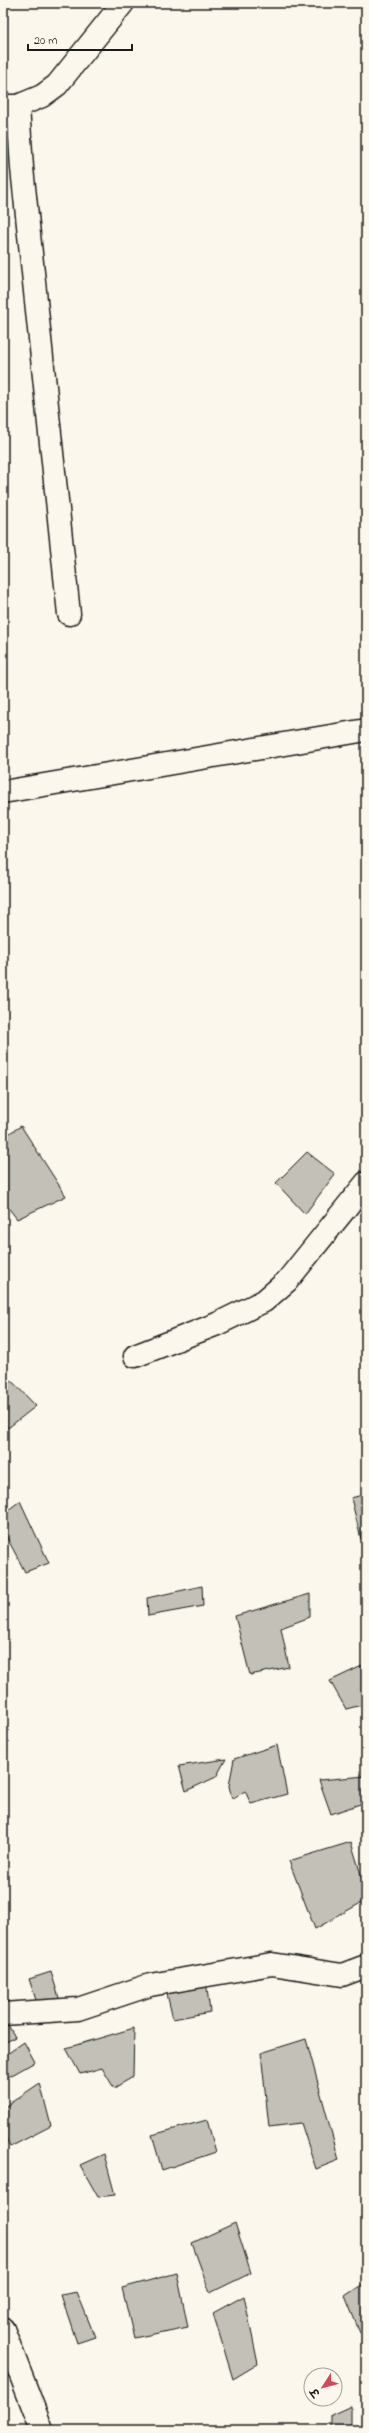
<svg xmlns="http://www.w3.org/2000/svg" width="369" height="2433" font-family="'Indie Flower','Playpen Sans Deva',sans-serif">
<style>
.building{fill:#c3c0b8;stroke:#1c1c1c}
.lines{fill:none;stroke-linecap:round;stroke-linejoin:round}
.minor-casing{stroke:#1c1c1c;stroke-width:25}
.minor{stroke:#fbf7ec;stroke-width:22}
</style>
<rect width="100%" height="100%" fill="#fbf7ec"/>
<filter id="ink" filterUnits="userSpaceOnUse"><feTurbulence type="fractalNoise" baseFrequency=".025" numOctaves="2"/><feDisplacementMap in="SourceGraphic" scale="8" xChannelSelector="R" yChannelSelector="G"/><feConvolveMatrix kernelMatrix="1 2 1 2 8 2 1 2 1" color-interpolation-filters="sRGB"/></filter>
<g filter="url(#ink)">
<g class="building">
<polygon points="21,1126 66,1196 17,1219 3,1201 3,1137"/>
<polygon points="307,1152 335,1174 305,1214 276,1183"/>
<polygon points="3,1372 36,1406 8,1428 3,1422"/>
<polygon points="366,1494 366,1538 361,1539 351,1498"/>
<polygon points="20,1501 49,1563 25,1572 3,1530 3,1514"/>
<polygon points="202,1586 203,1606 148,1616 147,1598"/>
<polygon points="310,1594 310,1617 281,1628 289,1667 250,1675 235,1616"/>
<polygon points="364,1665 366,1704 346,1709 330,1681"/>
<polygon points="277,1745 287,1794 251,1804 245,1791 232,1799 229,1786 234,1759"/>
<polygon points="226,1759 216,1777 186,1791 179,1766"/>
<polygon points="366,1776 366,1802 331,1814 319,1780"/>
<polygon points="351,1842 366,1891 366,1900 315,1929 289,1861"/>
<polygon points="51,1972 60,2001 39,2009 29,1979"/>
<polygon points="206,1981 210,2012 173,2019 167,1994"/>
<polygon points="5,2020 15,2037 3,2044 3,2022"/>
<polygon points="134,2028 133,2077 114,2088 102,2068 80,2074 66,2048"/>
<polygon points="306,2039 339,2160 316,2169 301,2123 269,2127 261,2053"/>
<polygon points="24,2042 35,2062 3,2080 3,2057"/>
<polygon points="40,2083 51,2126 10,2147 3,2133 3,2108"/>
<polygon points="207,2120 216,2152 162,2170 152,2135"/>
<polygon points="104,2154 115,2195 98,2197 80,2165"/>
<polygon points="235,2223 251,2273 210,2293 192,2243"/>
<polygon points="177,2273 188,2327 134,2338 122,2288"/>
<polygon points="366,2282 366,2332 360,2333 345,2296"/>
<polygon points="77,2292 95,2337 77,2343 61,2295"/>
<polygon points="244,2296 258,2364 233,2379 213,2313"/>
<polygon points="351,2406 351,2426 331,2430 331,2415"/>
</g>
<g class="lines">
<g class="minor-casing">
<g id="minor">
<polyline points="3,106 18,106 42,96 57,85 123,3"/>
<polyline points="18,106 22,168 69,614"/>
<polyline points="3,792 366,730"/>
<polyline points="135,1356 217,1324 264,1301 287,1281 366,1183"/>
<polyline points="3,2014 78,2009 150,1985 272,1964 342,1975 366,1966"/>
<polyline points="3,2329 42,2430"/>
</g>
</g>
<use href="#minor" class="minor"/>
</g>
</g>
<rect width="369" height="2433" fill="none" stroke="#fbf7ec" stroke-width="16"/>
<rect x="8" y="8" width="353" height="2417" fill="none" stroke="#1c1c1c" stroke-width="1.5" filter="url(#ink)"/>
<g transform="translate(323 2387) rotate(234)"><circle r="19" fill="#fbf7ec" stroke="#a29f99"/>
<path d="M0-3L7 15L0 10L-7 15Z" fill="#d1495b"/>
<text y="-6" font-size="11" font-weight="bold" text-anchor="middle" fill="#1c1c1c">उ</text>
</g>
<path d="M28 44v6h104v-6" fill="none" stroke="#1c1c1c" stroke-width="2"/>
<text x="34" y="44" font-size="12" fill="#1c1c1c" stroke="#fbf7ec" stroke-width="3" paint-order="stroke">20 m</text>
</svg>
